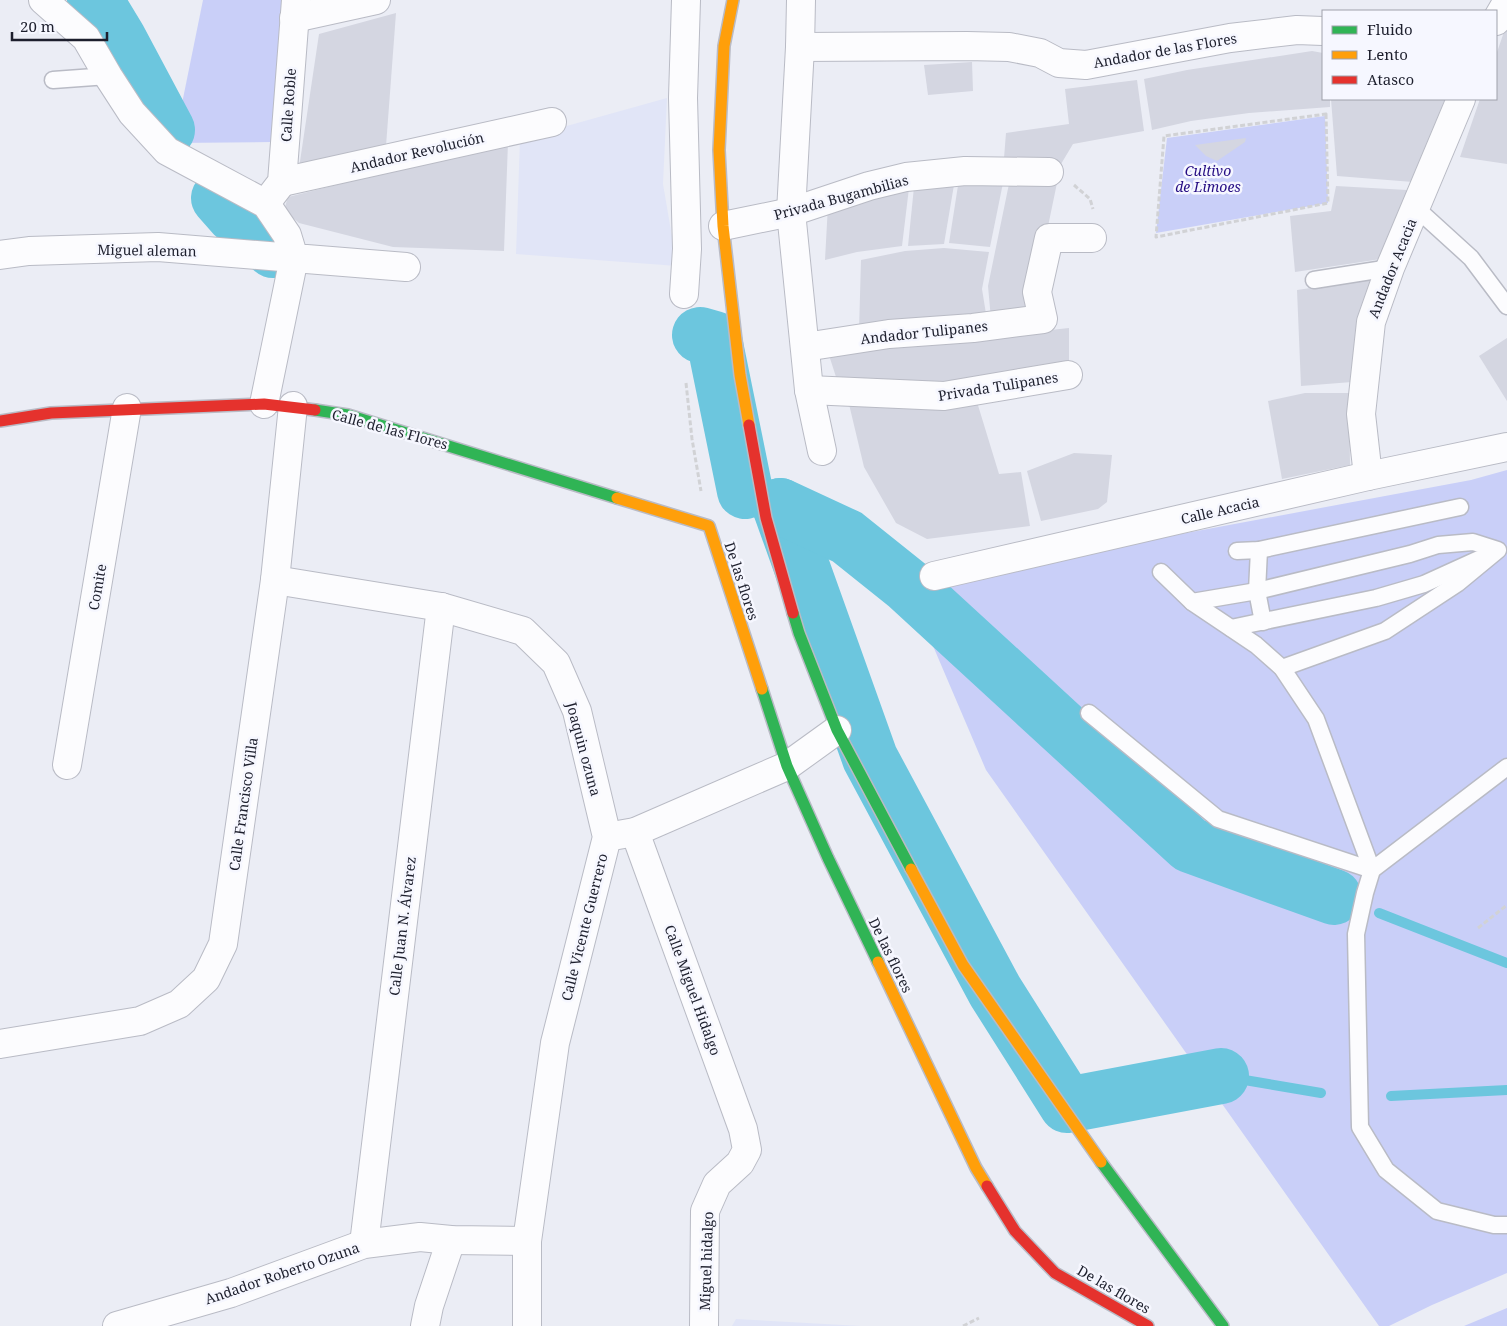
<svg xmlns="http://www.w3.org/2000/svg" width="1507" height="1326" font-family="'Noto Serif',serif">
<style>
.built{fill:#e1e5f7}
.green{fill:#c9cff8}
.lines{fill:none;stroke-linecap:round;stroke-linejoin:round}
.stream{stroke:#6cc6de;stroke-width:10}
.river{stroke:#6cc6de;stroke-width:56}
.building{fill:#d4d6e1}
.lane-casing{stroke:#b9bbc5;stroke-width:19}
.street-casing{stroke:#b9bbc5;stroke-width:30}
.fast-casing{stroke:#b9bbc5;stroke-width:14}
.slow-casing{stroke:#b9bbc5;stroke-width:14}
.jam-casing{stroke:#b9bbc5;stroke-width:14}
.path{stroke:#d1d2d5;stroke-width:3;stroke-dasharray:5 2.5;stroke-linecap:butt}
.lane{stroke:#fcfcfe;stroke-width:16}
.street{stroke:#fcfcfe;stroke-width:28}
.fast{stroke:#30b455;stroke-width:11}
.slow{stroke:#ff9f0a;stroke-width:11}
.jam{stroke:#e5322d;stroke-width:11}
.labels{text-anchor:middle;dominant-baseline:central;stroke-width:5;stroke-linejoin:round;paint-order:stroke}
.street-label{font-size:14px;fill:#1d1f2d;stroke:#f6f7ff}
.park-label{font-size:14px;font-style:italic;fill:#250c83;stroke:#f6f7ff}
</style>
<rect width="100%" height="100%" fill="#ebedf5"/>
<g class="built">
<polygon points="667,98 663,184 677,266 516,254 520,139"/>
<polygon points="736,1319 861,1326 862,1326 732,1326"/>
</g>
<g class="green">
<polygon points="203,0 289,0 272,142 174,143"/>
<polygon points="1325,116 1328,203 1156,233 1167,138"/>
<polygon points="1507,470 1507,1273 1432,1305 1389,1326 1379,1326 986,770 907,585 1471,480"/>
<polygon points="1507,1308 1507,1326 1464,1326"/>
</g>
<g class="lines">
<g class="stream">
<polyline points="1379,913 1507,963"/>
<polyline points="1221,1076 1321,1093"/>
<polyline points="1391,1096 1507,1090"/>
</g>
<g class="river">
<polyline points="95,0 118,38 167,130"/>
<polyline points="219,198 234,215 273,250"/>
<polyline points="700,335 714,339 745,491"/>
<polyline points="780,506 870,758 995,991 1067,1105 1221,1076"/>
<polyline points="780,506 847,537 907,585 1190,845 1334,897"/>
</g>
</g>
<g class="building">
<polygon points="396,13 386,146 299,168 319,34"/>
<polygon points="1505,29 1507,30 1507,164 1460,157 1480,99 1496,99 1496,55"/>
<polygon points="1312,51 1323,53 1323,99 1330,99 1330,107 1249,113 1191,121 1152,130 1144,79 1187,70"/>
<polygon points="972,62 973,91 928,95 924,65"/>
<polygon points="1137,80 1144,131 1073,144 1061,164 1004,158 1006,133 1069,124 1065,89"/>
<polygon points="1331,99 1445,99 1413,182 1337,176"/>
<polygon points="1246,138 1245,142 1217,161 1206,156 1195,145"/>
<polygon points="508,142 504,251 393,247 299,223 284,210 288,197"/>
<polygon points="1004,178 990,247 949,243 959,179"/>
<polygon points="955,179 944,244 908,246 914,187"/>
<polygon points="1010,179 1057,183 1046,236 1037,313 991,319 988,286"/>
<polygon points="1336,186 1407,190 1381,259 1295,272 1290,216 1331,211"/>
<polygon points="909,188 902,246 857,252 825,260 828,205"/>
<polygon points="944,248 989,252 982,289 987,320 859,331 861,260 905,251"/>
<polygon points="1373,279 1352,382 1301,386 1297,290"/>
<polygon points="1069,328 1069,369 944,390 837,380 827,349 895,347"/>
<polygon points="1507,338 1507,401 1479,356"/>
<polygon points="1305,393 1349,393 1350,465 1282,479 1268,401"/>
<polygon points="848,400 977,402 999,474 1021,472 1030,526 927,539 896,523 864,467"/>
<polygon points="1074,453 1112,455 1107,502 1098,509 1041,521 1027,471"/>
</g>
<g class="lines">
<g class="lane-casing">
<g id="lane">
<polyline points="53,80 108,76"/>
<polyline points="1416,208 1471,258 1507,306"/>
<polyline points="1314,280 1390,268"/>
<polyline points="1259,550 1257,591 1263,622"/>
<polyline points="1237,551 1259,550 1460,507"/>
<polyline points="1161,572 1192,602 1256,645 1282,668 1316,719 1372,870"/>
<polyline points="1192,602 1257,591 1410,554 1438,545 1473,542 1498,550 1458,583 1385,631 1282,668"/>
<polyline points="1231,628 1376,598 1424,584 1479,559"/>
<polyline points="1089,713 1218,819 1372,870"/>
<polyline points="1507,767 1372,870 1365,893 1356,934 1360,1127 1386,1170 1437,1211 1494,1225 1507,1225"/>
</g>
</g>
<g class="street-casing">
<g id="street">
<polyline points="43,0 86,38 108,76 132,113 167,151 266,204 287,235 294,258 406,267"/>
<polyline points="801,0 800,47 791,212 809,390 822,451"/>
<polyline points="294,18 376,0"/>
<polyline points="1496,21 1507,2"/>
<polyline points="800,47 967,46 1009,47 1040,53 1059,63 1086,65 1230,38 1297,30 1323,31"/>
<polyline points="282,182 552,122"/>
<polyline points="272,195 282,182 296,0"/>
<polyline points="723,226 791,212 869,186 906,177 965,171 1049,172"/>
<polyline points="0,255 29,251 158,247 294,258 264,404"/>
<polyline points="684,294 687,249 683,98 686,0"/>
<polyline points="805,347 889,334 973,328 1043,319 1037,292 1049,238 1092,238"/>
<polyline points="809,390 944,396 1068,375"/>
<polyline points="1368,476 1361,414 1371,322 1390,268 1461,99"/>
<polyline points="934,576 1368,476 1507,447"/>
<polyline points="275,580 441,607 523,631 556,663 577,711 607,837 555,1043 527,1241 527,1326"/>
<polyline points="67,765 127,408"/>
<polyline points="635,832 743,1129 747,1150 740,1163 717,1184 705,1211 704,1326"/>
<polyline points="618,835 635,832 787,766 837,730"/>
<polyline points="0,1044 140,1021 179,1004 206,979 223,944 275,580 293,406"/>
<polyline points="364,1244 441,607"/>
<polyline points="117,1326 231,1293 364,1244 420,1237 451,1240 527,1241"/>
<polyline points="425,1326 429,1306 451,1240"/>
</g>
</g>
<g class="fast-casing">
<g id="fast">
<polyline points="315,410 348,415 617,498"/>
<polyline points="793,613 799,633 837,730 911,869"/>
<polyline points="762,689 787,766 828,858 878,962"/>
<polyline points="1101,1162 1223,1326"/>
</g>
</g>
<g class="slow-casing">
<g id="slow">
<polyline points="733,0 724,46 719,150 723,226 740,375 749,425"/>
<polyline points="617,498 709,526 762,689"/>
<polyline points="911,869 963,965 1101,1162"/>
<polyline points="878,962 976,1168 987,1186"/>
</g>
</g>
<g class="jam-casing">
<g id="jam">
<polyline points="0,421 51,413 264,404 315,410"/>
<polyline points="749,425 766,518 793,613"/>
<polyline points="987,1186 1015,1231 1055,1273 1148,1326"/>
</g>
</g>
<g class="path">
<polygon points="1326,114 1328,203 1156,237 1164,136"/>
<polyline points="1074,185 1090,199 1093,209"/>
<polyline points="686,383 692,439 701,491"/>
<polyline points="1478,928 1507,905"/>
<polyline points="963,1326 979,1318"/>
</g>
<use href="#lane" class="lane"/>
<use href="#street" class="street"/>
<use href="#fast" class="fast"/>
<use href="#slow" class="slow"/>
<use href="#jam" class="jam"/>
</g>
<g class="labels">
<g class="street-label">
<text transform="translate(1165 50) rotate(-10)">Andador de las Flores</text>
<text transform="translate(288 105) rotate(-86)">Calle Roble</text>
<text transform="translate(417 152) rotate(-13)">Andador Revolución</text>
<text transform="translate(841 197) rotate(-15)">Privada Bugambilias</text>
<text transform="translate(147 250) rotate(1)">Miguel aleman</text>
<text transform="translate(1392 268) rotate(-68)">Andador Acacia</text>
<text transform="translate(924 332) rotate(-6)">Andador Tulipanes</text>
<text transform="translate(998 386) rotate(-9)">Privada Tulipanes</text>
<text transform="translate(390 429) rotate(15)">Calle de las Flores</text>
<text transform="translate(1220 510) rotate(-13)">Calle Acacia</text>
<text transform="translate(742 581) rotate(72)">De las flores</text>
<text transform="translate(97 587) rotate(-80)">Comite</text>
<text transform="translate(584 749) rotate(75)">Joaquin ozuna</text>
<text transform="translate(243 804) rotate(-82)">Calle Francisco Villa</text>
<text transform="translate(402 926) rotate(-83)">Calle Juan N. Álvarez</text>
<text transform="translate(584 927) rotate(-76)">Calle Vicente Guerrero</text>
<text transform="translate(891 955) rotate(64)">De las flores</text>
<text transform="translate(693 990) rotate(70)">Calle Miguel Hidalgo</text>
<text transform="translate(706 1261) rotate(-88)">Miguel hidalgo</text>
<text transform="translate(282 1273) rotate(-19)">Andador Roberto Ozuna</text>
<text transform="translate(1114 1289) rotate(30)">De las flores</text>
</g>
<g class="park-label">
<text x="1208" y="170">Cultivo<tspan x="1208" dy="16">de Limoes</tspan></text>
</g>
</g>
<rect x="1322" y="10" width="175" height="90" fill="#f6f7ff" stroke="#9fa1ab"/>
<rect x="1332" y="26" width="25" height="8" fill="#30b455" stroke="#9fa1ab"/>
<text x="1367" y="35" font-size="15" fill="#1d1f2d">Fluido</text>
<rect x="1332" y="51" width="25" height="8" fill="#ff9f0a" stroke="#9fa1ab"/>
<text x="1367" y="60" font-size="15" fill="#1d1f2d">Lento</text>
<rect x="1332" y="76" width="25" height="8" fill="#e5322d" stroke="#9fa1ab"/>
<text x="1367" y="85" font-size="15" fill="#1d1f2d">Atasco</text>
<path d="M12 32v8h95v-8" fill="none" stroke="#1d1f2d" stroke-width="2.5"/>
<text x="20" y="32" font-size="15" fill="#1d1f2d" stroke="#f6f7ff" stroke-width="4" paint-order="stroke">20 m</text>
</svg>
